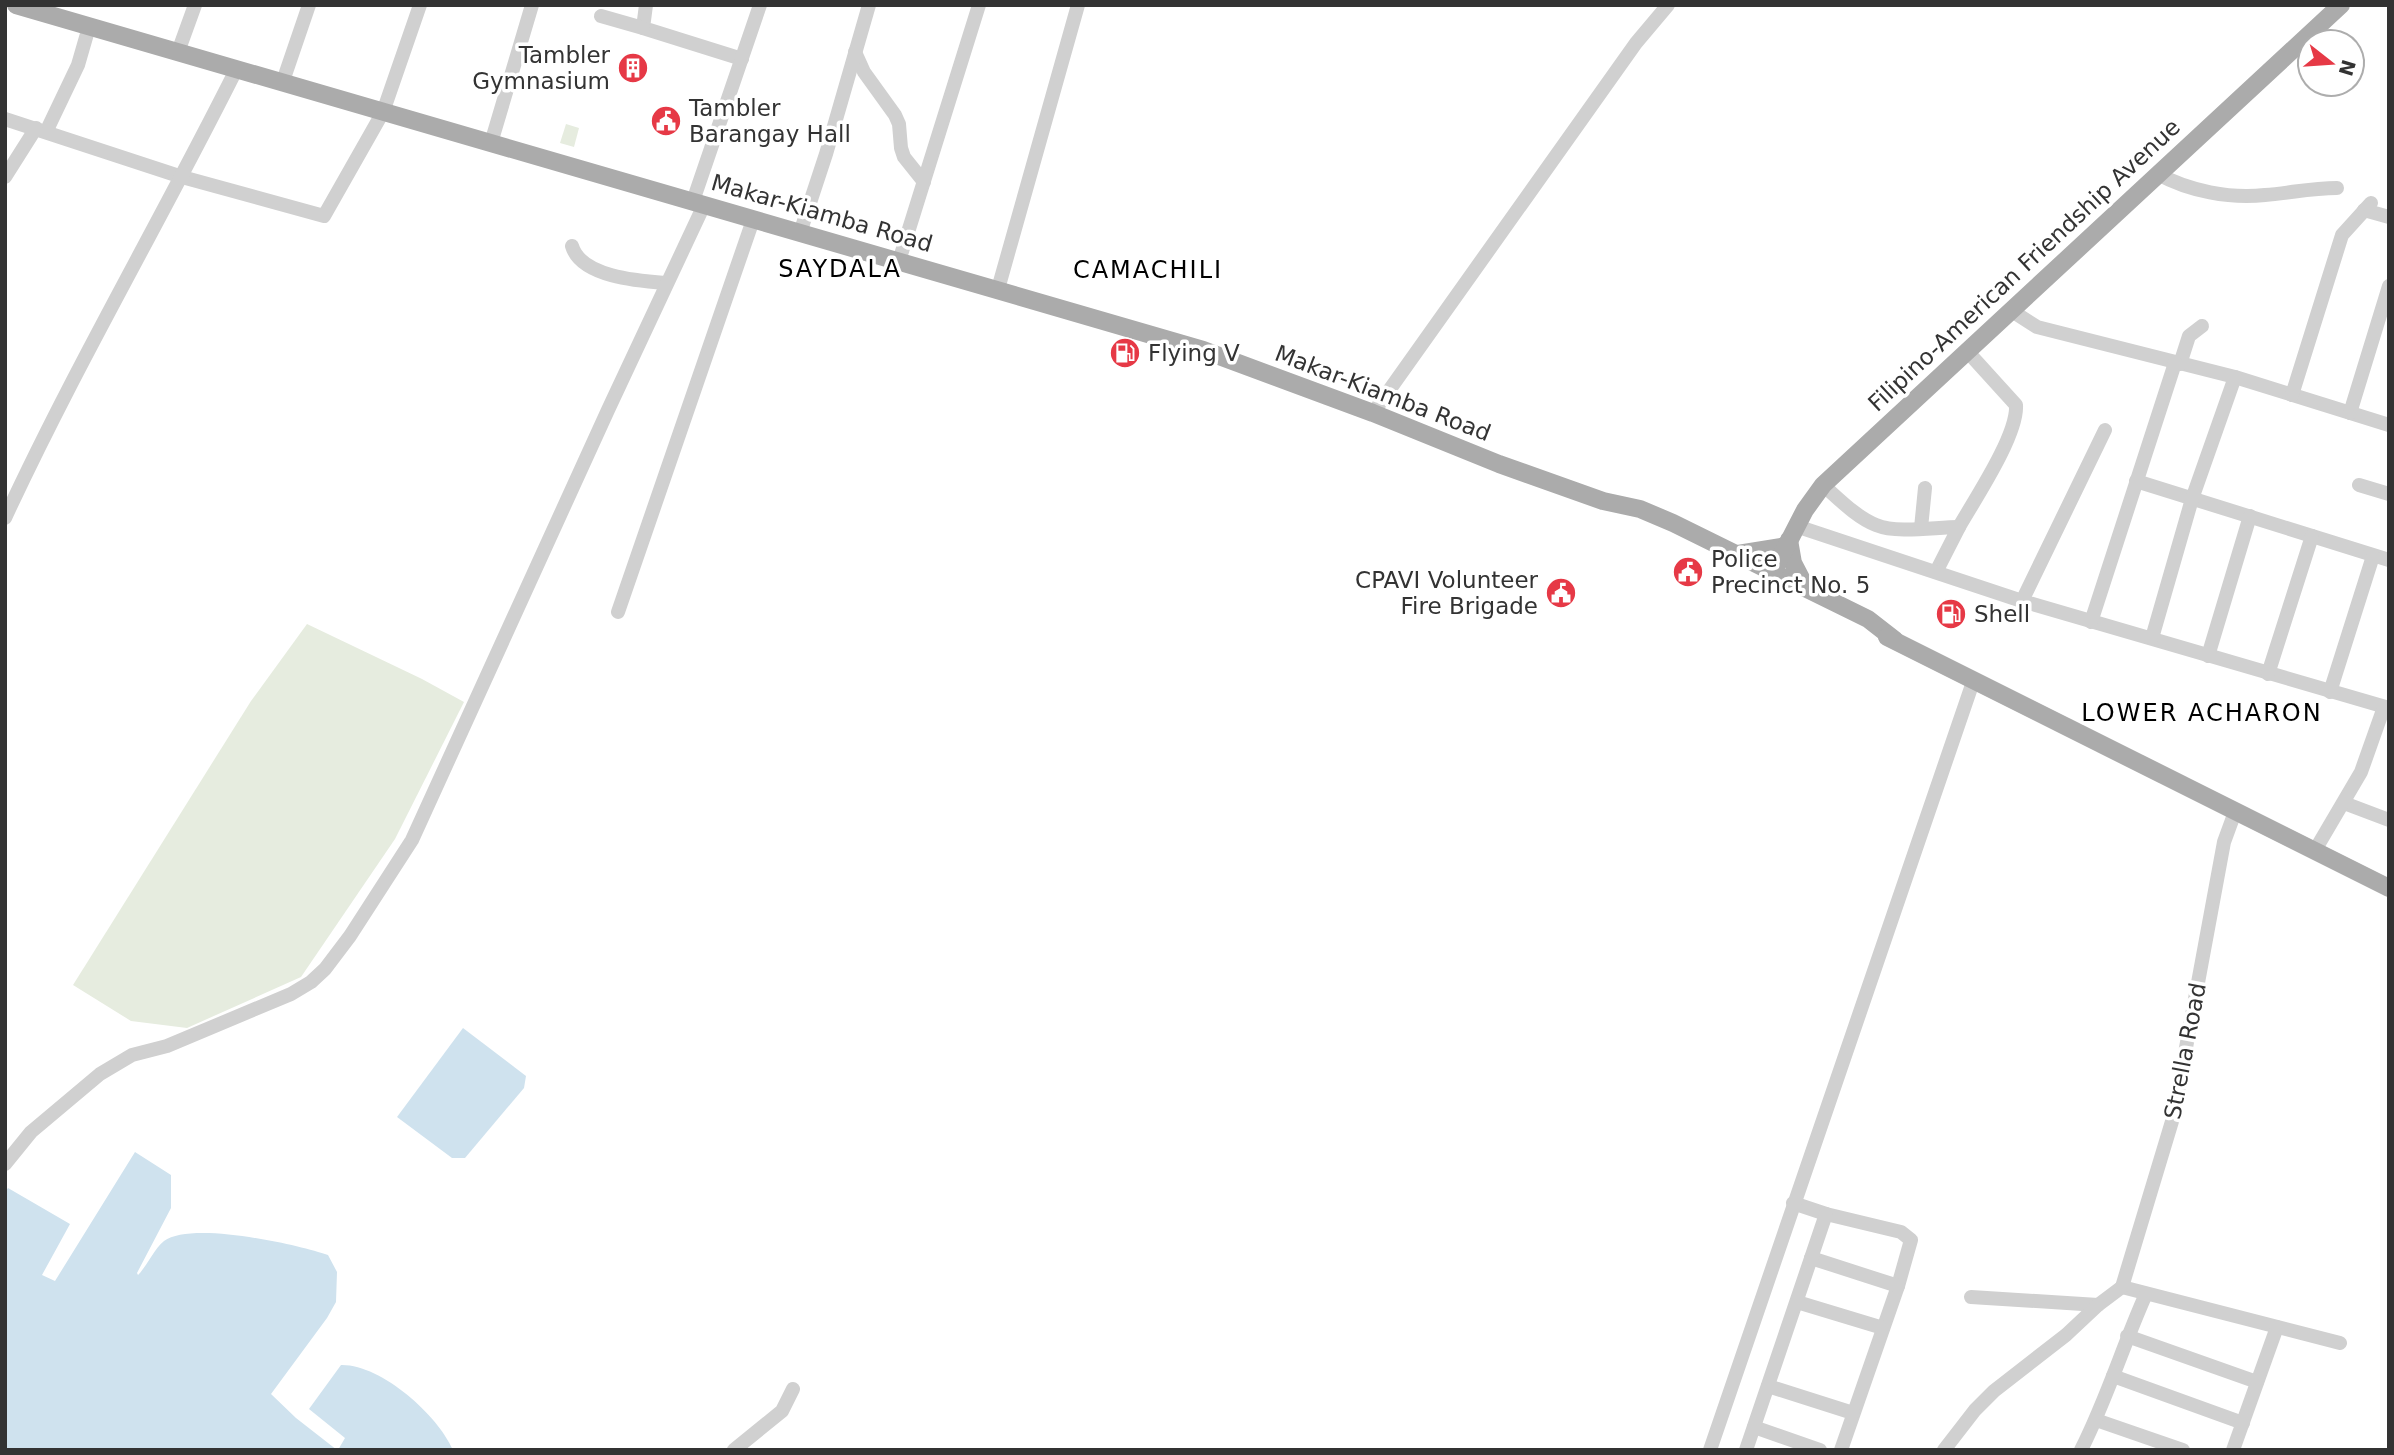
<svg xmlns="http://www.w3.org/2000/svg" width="2394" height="1455" font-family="'DejaVu Sans',sans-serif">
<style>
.green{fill:#e6ecdf}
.water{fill:#cfe2ee}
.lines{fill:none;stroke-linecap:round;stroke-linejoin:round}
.minor{stroke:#d0d0d0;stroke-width:14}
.major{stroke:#ababab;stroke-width:18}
.labels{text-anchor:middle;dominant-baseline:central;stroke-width:7;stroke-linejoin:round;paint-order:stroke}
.poi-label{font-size:23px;fill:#333;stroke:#fff;text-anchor:start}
.street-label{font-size:23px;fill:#333;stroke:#fff}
.neighbourhood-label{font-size:24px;letter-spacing:2px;fill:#000;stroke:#fff}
</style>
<rect width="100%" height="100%" fill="#fff"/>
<g class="green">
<polygon points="566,124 579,128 574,147 560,143"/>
<polygon points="307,624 422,679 464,702 395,839 301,977 187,1028 131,1021 73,985 251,701"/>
</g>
<g class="water">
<polygon points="463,1028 526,1076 524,1088 465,1158 452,1158 397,1117"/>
<path d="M135 1152 171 1175V1208L137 1273 138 1275C147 1266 154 1249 164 1241 192 1221 295 1244 328 1255L337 1272 336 1302 327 1318 271 1394 296 1418 337 1450H5V1192L8 1188 70 1224 42 1275 55 1281Z"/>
<path d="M341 1365C381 1364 438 1415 453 1450H338L345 1438 309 1409Z"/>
</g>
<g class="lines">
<g class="minor">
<polyline points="646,5 643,28 742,59"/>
<polyline points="601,16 643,28"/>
<polyline points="178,52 195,5"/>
<polyline points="855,52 864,72 895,115 899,124 901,148 904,157 924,182"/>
<polyline points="282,84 309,5"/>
<polyline points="5,119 182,177 324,216 383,112 420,5"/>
<polyline points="46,132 78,65 89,27"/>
<polyline points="491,143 532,5"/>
<path d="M2158 174C2189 191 2230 199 2265 195 2290 193 2312 188 2337 188"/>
<polyline points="5,177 36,128"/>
<polyline points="693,201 760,5"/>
<polyline points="2364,210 2389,217"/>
<polyline points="800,233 826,154 869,5"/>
<path d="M572 246C581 277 639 281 666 283"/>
<polyline points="899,261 979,5"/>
<polyline points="998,289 1078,5"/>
<polyline points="2012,311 2037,327 2235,377 2389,425"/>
<polyline points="2180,364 2189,336 2202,326"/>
<polyline points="2292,395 2342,235 2371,203"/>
<polyline points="1373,413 1636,43 1668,5"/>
<polyline points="2350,413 2389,286"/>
<polyline points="2136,481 2389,560"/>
<path d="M1823 485C1839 499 1856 517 1876 525 1898 534 1935 527 1959 527L1936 572"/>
<polyline points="2359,485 2389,494"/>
<path d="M5 518C76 365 161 220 236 70"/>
<polyline points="1796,526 2022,601 2389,708"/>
<path d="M1959 527C1975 499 2018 435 2016 405L1967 351"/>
<polyline points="1921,528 1925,488"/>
<polyline points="2022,601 2105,430"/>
<polyline points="618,612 753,220"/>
<polyline points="2091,622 2175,363"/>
<polyline points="2152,638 2192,499 2235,377"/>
<polyline points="2208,656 2250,516"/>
<polyline points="2268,674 2312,536"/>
<polyline points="2330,692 2373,556"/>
<polyline points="2344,803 2389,820"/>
<polyline points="2314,852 2361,772 2384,707"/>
<polyline points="5,1164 31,1132 100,1074 132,1055 167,1046 291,994 311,982 325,969 350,936 412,840 608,410 704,205"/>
<polyline points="1793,1203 1826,1214 1901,1232 1911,1240 1898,1286 1841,1450"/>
<polyline points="1811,1258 1898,1286"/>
<polyline points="2122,1287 2173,1118 2224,842 2235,812"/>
<polyline points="2122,1287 2340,1343"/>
<polyline points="1971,1297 2098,1305"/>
<polyline points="1797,1302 1883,1328"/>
<polyline points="2127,1336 2257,1382"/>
<polyline points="2113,1376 2243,1423"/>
<polyline points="1768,1386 1853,1413"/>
<polyline points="2096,1420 2183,1450"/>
<polyline points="1754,1427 1820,1450"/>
<polyline points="734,1450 782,1411 793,1389"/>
<polyline points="1710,1450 1974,679"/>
<polyline points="1746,1450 1826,1214"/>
<polyline points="1944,1450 1975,1410 1994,1391 2066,1335 2098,1305 2122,1287"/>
<path d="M2081 1450C2107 1399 2123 1345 2146 1294"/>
<polyline points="2233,1450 2277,1327"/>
</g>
<g class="major">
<polyline points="16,5 1203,350 1373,413 1499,464 1603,501 1640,509 1673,523 1868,619 1895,640"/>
<polyline points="1789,540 1793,563 1806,588"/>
<polyline points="1738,554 1786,546"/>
<polyline points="1769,580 1805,510 1823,485 2341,5"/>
<polyline points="1887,637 2389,888"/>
</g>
</g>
<defs>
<g id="building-disc" transform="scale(1.575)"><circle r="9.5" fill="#e63946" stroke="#fff"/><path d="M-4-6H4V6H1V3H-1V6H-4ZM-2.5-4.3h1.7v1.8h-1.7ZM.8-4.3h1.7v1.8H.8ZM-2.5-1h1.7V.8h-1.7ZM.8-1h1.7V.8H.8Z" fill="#fff"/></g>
<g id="civic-disc" transform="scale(1.575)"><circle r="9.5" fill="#e63946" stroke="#fff"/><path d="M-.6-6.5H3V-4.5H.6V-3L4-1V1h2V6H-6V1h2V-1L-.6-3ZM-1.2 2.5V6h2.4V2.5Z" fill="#fff"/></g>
<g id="fuel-disc" transform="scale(1.575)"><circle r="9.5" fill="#e63946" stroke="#fff"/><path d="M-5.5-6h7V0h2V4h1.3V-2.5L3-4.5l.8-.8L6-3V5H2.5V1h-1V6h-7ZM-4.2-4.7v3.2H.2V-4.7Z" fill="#fff"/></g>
</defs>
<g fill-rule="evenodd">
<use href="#building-disc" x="633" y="68"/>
<use href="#civic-disc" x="666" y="121"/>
<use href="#fuel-disc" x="1125" y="353"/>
<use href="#civic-disc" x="1688" y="572"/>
<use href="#civic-disc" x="1561" y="593"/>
<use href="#fuel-disc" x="1951" y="614"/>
</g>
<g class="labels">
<g class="poi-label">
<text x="610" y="55" text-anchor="end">Tambler<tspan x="610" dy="26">Gymnasium</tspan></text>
<text x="689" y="108">Tambler<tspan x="689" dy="26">Barangay Hall</tspan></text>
<text x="1148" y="353">Flying V</text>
<text x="1711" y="559">Police<tspan x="1711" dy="26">Precinct No. 5</tspan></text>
<text x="1538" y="580" text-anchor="end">CPAVI Volunteer<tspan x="1538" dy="26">Fire Brigade</tspan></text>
<text x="1974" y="614">Shell</text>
</g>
<g class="street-label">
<text transform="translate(822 213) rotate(16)">Makar-Kiamba Road</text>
<text transform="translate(2024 265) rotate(-43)">Filipino-American Friendship Avenue</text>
<text transform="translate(1383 393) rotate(21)">Makar-Kiamba Road</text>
<text transform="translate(2185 1051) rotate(-79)">Strella Road</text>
</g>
<g class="neighbourhood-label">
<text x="840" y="269">SAYDALA</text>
<text x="1148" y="270">CAMACHILI</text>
<text x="2202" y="713">LOWER ACHARON</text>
</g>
</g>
<rect width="2394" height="1455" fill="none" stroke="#333333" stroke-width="14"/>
<g transform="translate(2331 63) rotate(107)"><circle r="33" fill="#ffffff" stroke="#adadad" stroke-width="2"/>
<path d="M0-5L12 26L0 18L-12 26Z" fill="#e63946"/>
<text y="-10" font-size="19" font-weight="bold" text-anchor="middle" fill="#333333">N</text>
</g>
</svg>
